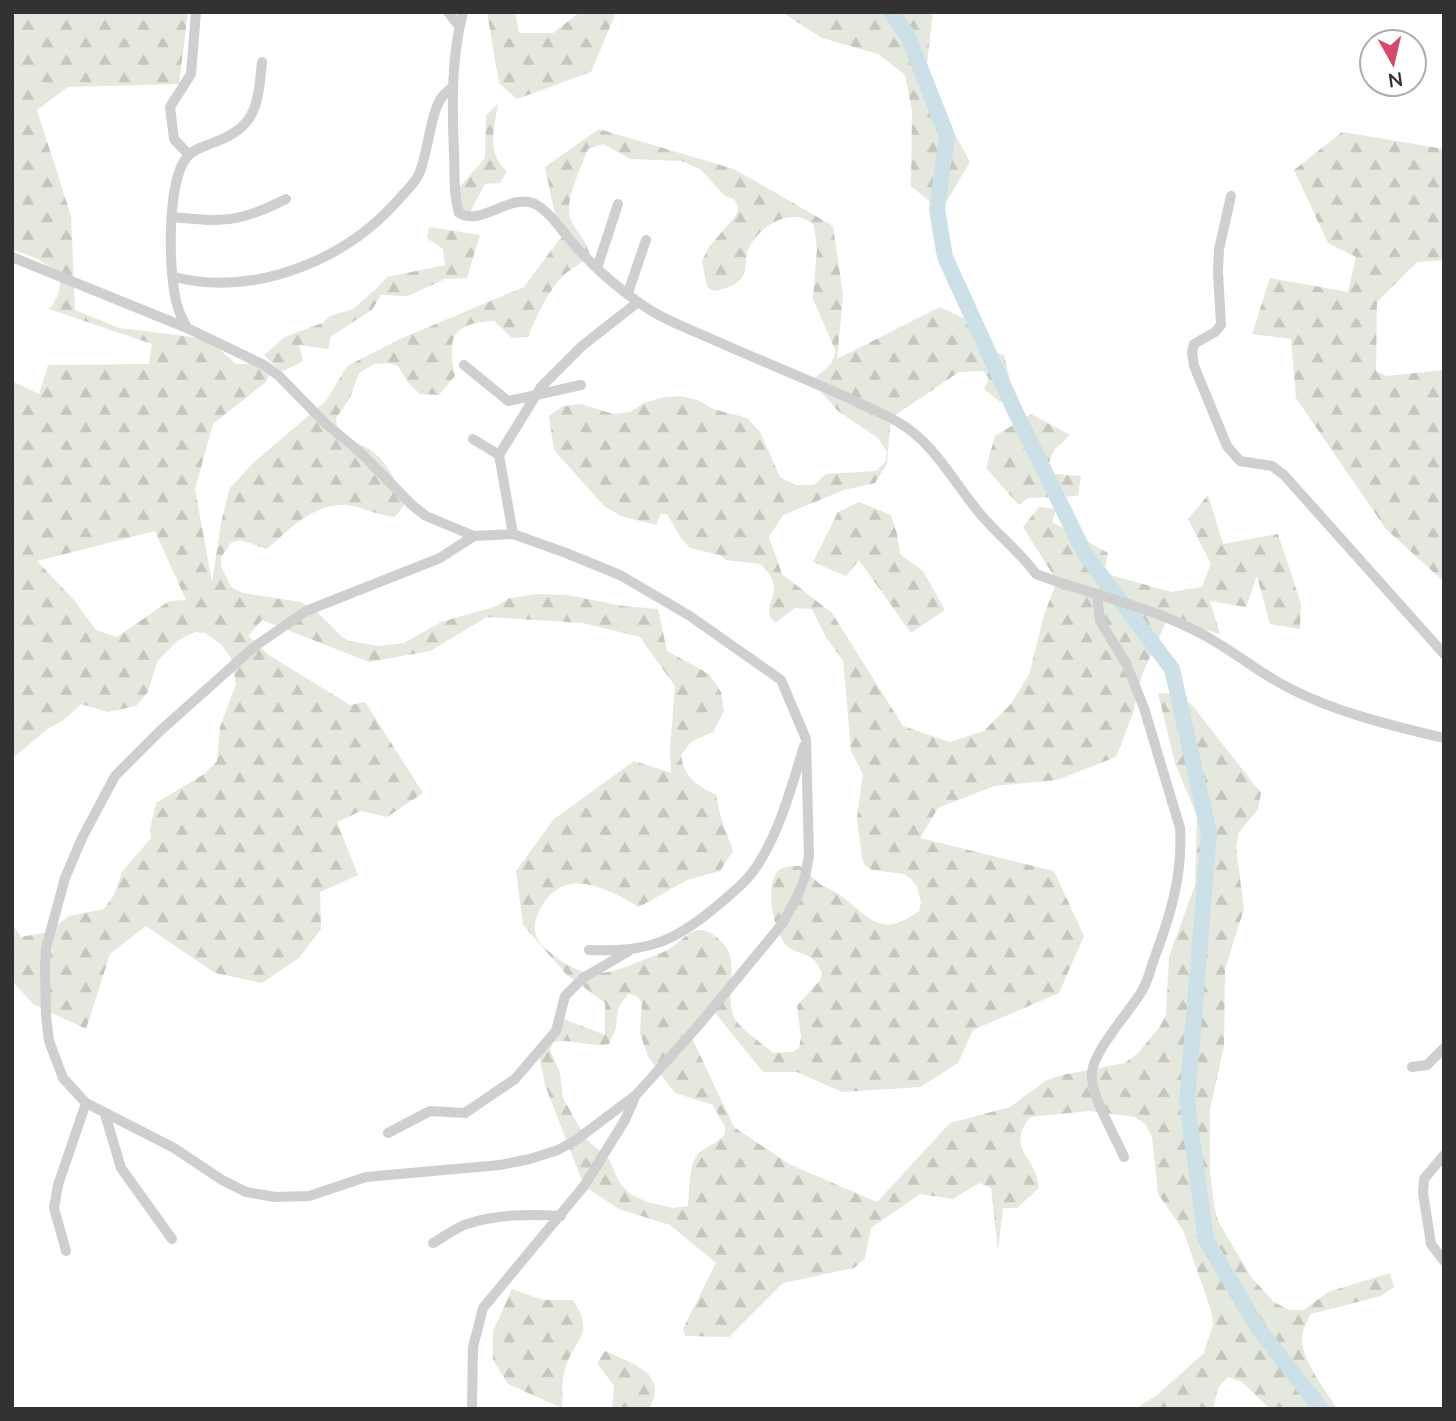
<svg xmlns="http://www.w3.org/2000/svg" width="1456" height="1421" font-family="Lato,sans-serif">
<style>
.forest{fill:url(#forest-firs);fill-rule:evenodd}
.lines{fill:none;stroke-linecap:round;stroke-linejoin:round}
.river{stroke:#cbe1e7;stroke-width:16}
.minor{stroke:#cfcfcf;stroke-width:10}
</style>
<defs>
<pattern id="forest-firs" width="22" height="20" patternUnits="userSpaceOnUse" patternTransform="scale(1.75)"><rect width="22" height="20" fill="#e4e8dd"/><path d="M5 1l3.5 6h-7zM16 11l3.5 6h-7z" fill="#c4c7be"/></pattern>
</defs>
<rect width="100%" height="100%" fill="#fff"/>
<g class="forest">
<path d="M12 12H188L179 84 68 87 37 110 71 216 75 310 119 328 208 339 236 364H252L270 373 266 382 213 424 195 489 212 582 221 523 230 488 254 462 326 401 347 366 400 339 524 287 564 233 555 215 545 167 599 129 734 169 833 226 843 295 837 359 940 307 971 322 979 348 1004 355 1015 401 1000 402 984 389 989 379 984 371 959 372 891 418 887 464 875 483 844 490 783 515 769 537 782 574 832 613 903 726 950 742 984 731 1010 705 1029 675 1044 615 1057 581 1023 527 1039 507 1056 509 1052 522 1108 553 1104 573 1171 592 1202 587 1211 564 1188 519 1208 495 1223 544 1278 534 1301 604 1300 629 1270 624 1257 576 1246 607 1210 601 1220 634 1167 620 1142 675 1133 713 1116 757 1057 780 994 786 938 808 920 838 1054 871 1084 936 1059 993 973 1030 958 1063 920 1087 842 1092 797 1072H763L712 1009 690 1034 734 1127 789 1164 877 1202 950 1123 1010 1107 1047 1080 1062 1075 1125 1063 1138 1053 1159 1028 1166 1015 1169 957 1195 885 1197 816 1175 763 1158 693 1176 694 1191 704 1261 793 1258 809 1238 834 1236 848 1244 909 1225 969 1224 1046 1210 1109V1172L1214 1205 1218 1221 1251 1277 1274 1302 1289 1310H1304L1328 1292 1390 1273 1394 1287 1381 1296 1311 1314C1306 1323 1302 1330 1302 1340 1301 1359 1327 1392 1337 1409H1270L1242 1382 1228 1377 1218 1388 1213 1409H1135L1157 1395 1204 1353 1213 1324 1211 1310 1183 1230 1158 1194 1152 1137 1146 1125 1135 1117 1089 1111 1030 1117C1005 1150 1036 1154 1039 1188L1017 1208H1003L998 1251 991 1188 979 1183 953 1199 920 1194 871 1228 865 1258 854 1268 783 1283 729 1337 685 1336 683 1329 716 1263 670 1225 619 1209 584 1186 545 1085 537 1046 561 1018 605 1035V1003L566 974 523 925 516 871 554 819 634 761 671 773 670 747 675 686 640 637 583 623 487 617 430 651 369 662 262 620 248 636 269 655 350 705 365 702 423 793 387 817 361 811 337 822 358 875 320 892 321 929 299 958 262 983 215 973 146 926 110 954 86 1029 33 1004 12 981V924L21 937 48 932 69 916 104 909 114 895 122 872 151 838 150 829 156 803 204 774 217 761 220 727 236 684 231 658 221 644 205 633 195 632 177 641 157 662 148 692 136 706 108 712 81 704 64 720 49 728 14 757 12 756V381L39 394 48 365 149 364 152 344 49 309C59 297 61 289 59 273L38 259 12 249ZM603 144 631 159 681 161 700 169 725 196 734 199 738 206 737 214 709 247 702 261 707 287 714 291C724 289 737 286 743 276 747 269 745 258 748 250 758 226 792 205 814 225L817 249 813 299 836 352 831 364 813 380 814 384 838 411 878 438 887 452 886 461 876 471 826 474 814 485H795L780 477 760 432 747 418 713 409 698 400 680 396 660 398 644 403 630 412 613 414 581 404 563 406 549 416 554 450 604 506 621 516 656 525 661 514H667L681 538 690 548 720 555 726 560 761 564C764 569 770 573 772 579 780 596 760 608 775 623L795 608 812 609 827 639 843 660 851 751 863 774 857 817 862 857 865 865 872 870 904 874 911 879 917 886 921 903 919 911C883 937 872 921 844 898 837 892 828 889 820 884 813 878 806 872 800 866 793 866 784 866 779 870 763 884 774 934 788 947 795 953 806 953 813 959 817 962 820 969 822 973L820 980 797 1006 801 1037 799 1048 792 1052 773 1053C764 1045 738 1027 734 1017 722 986 747 957 713 935 694 922 686 938 672 947 664 953 652 956 643 960 602 978 581 980 546 949 533 938 532 925 539 911 562 864 605 887 639 907L687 880 720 871 733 851 721 818 716 795C698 786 683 777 681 755L691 742 713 732 724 711 721 692 709 674 667 651 658 609 623 606 568 595 538 594 510 598 494 607 441 622 404 643 378 646 349 641 342 637 317 612 301 602 243 593 231 587 221 566V557L231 543 240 540 267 549C293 526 319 497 358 507 371 511 381 516 395 517L407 501C397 485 388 463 372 451 362 443 348 443 338 434L336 418 350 398 359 373 374 364 390 363 398 366 409 384 420 394 439 395 455 376C447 337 452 323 494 321L512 338 528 337C537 315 548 290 565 274 574 266 584 264 589 252 586 239 575 231 570 218 564 202 582 165 588 149ZM155 531 186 600 169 601 117 637 96 630 74 600 37 561ZM628 994 636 996 642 1002 640 1033 648 1057 675 1093 713 1105 725 1127V1134C718 1143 710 1145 701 1151 688 1160 690 1191 688 1206L673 1208 647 1202 630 1194 619 1182 609 1159 587 1140 563 1098 560 1073 550 1050 553 1042C574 1038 587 1048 609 1044L616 1028 618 1008Z"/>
<polygon points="487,12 515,12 519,33 553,33 580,12 614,12 615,15 591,72 517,99 499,83"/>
<polygon points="782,12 933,12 925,80 970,162 941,211 911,186 912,111 905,75 878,54 822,38"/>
<path d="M498 104C494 129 486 153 507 171L500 183 485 184 470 212 460 210 458 189 485 158 486 115Z"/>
<polygon points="1342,132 1444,149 1444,260 1417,262 1377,302 1376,371 1386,376 1444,370 1444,582 1386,529 1296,398 1291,339 1252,334 1270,278 1348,292 1356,257 1328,243 1294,170"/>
<polygon points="429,227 480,235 467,278 445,279 408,296 381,295 372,310 331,336 328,349 299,345 303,361 281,372 264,355 285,337 322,323 330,316 353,309 377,288 387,277 445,265 443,249 427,238"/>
<polygon points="1031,414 1070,435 1054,450 1045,473 1081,476 1078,496 1028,498 1019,505 986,468 995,436"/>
<polygon points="859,502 891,515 897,534 900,554 923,571 945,610 911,633 859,560 846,576 813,562 838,512"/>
<path d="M512 1289 543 1300H573C598 1338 570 1340 564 1374 561 1385 563 1397 562 1408L508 1384 493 1360V1331Z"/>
<path d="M605 1351C630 1363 671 1373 649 1409H612L614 1386 597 1363Z"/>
</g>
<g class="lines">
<polyline class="river" points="891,12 907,34 947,136 937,209 945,257 1015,411 1085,554 1172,669 1209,833 1187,1102 1206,1240 1258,1328 1321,1409"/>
<g class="minor">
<polyline points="448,12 459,26"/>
<path d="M463 12C451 59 452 105 454 153 455 173 453 193 459 213 482 227 511 192 535 204 553 214 565 236 579 250 596 269 617 287 638 302 661 319 689 329 714 340 761 361 809 380 855 401 869 408 884 414 898 422 935 443 955 485 982 516 999 536 1020 552 1036 574 1088 594 1146 605 1196 631 1225 645 1250 666 1278 682 1327 710 1388 725 1444 738"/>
<polyline points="188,154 174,139 170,107 191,74 196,12"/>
<polyline points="1231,196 1219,249 1218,272 1221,325 1215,332 1194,344 1192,352 1194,366 1227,446 1240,461 1272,466 1284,475 1444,654"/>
<path d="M172 217C223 222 239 223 286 199"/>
<polyline points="12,257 187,328 264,365 279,376 325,423 361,453 412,505 426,516 474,536 513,534 566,553 620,575 690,616 781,680 806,739 809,856 805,877 797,897 782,924 698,1026 636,1095 576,1140 558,1150 530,1159 500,1165 366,1177 309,1196 275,1197 246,1192 222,1180 174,1148 86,1103 63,1078 49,1041 46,1016 45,968 46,948 65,878 82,838 115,776 160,731 254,647 306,611 440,558 474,536"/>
<polyline points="597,268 618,204"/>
<path d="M174 277C255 297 345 261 399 199 406 191 415 183 419 174 428 154 430 113 442 97 445 93 450 90 453 86"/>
<polyline points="628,293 646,240"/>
<path d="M187 328C184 321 180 315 178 308 168 277 166 182 187 157 193 149 206 146 215 142 257 127 258 103 262 62"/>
<polyline points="464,365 508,401 581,385"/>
<polyline points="473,439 499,455"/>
<polyline points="513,534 499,455 541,387 582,346 638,302"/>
<path d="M1097 595 1100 621 1126 663 1144 708 1180 828C1183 875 1170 917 1154 959 1150 971 1147 984 1140 994 1128 1013 1094 1051 1092 1072 1089 1094 1115 1135 1124 1157"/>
<path d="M589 950C651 953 678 940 724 900 738 888 751 877 760 861 781 827 792 785 804 746"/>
<polyline points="1412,1067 1427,1065 1444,1048"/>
<polyline points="105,1114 121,1168 172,1239"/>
<polyline points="388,1133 430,1111 465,1113 515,1079 556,1031 565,996 583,978 629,951"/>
<polyline points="1444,1155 1424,1179 1423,1193 1431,1244 1444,1261"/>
<path d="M433 1243C444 1237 455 1228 467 1224 498 1214 530 1214 561 1216"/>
<polyline points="66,1251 54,1208 58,1185 86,1103"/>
<polyline points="472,1409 473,1347 483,1308 584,1186 625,1120 635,1097"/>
</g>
</g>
<rect width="1456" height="1421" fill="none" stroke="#323232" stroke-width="28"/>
<g transform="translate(1393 63) rotate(172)"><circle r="33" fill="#ffffff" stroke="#adadad" stroke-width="2"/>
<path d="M0-5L12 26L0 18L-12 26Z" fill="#d6486c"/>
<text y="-10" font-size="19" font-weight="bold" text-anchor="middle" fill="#323232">N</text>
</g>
</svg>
